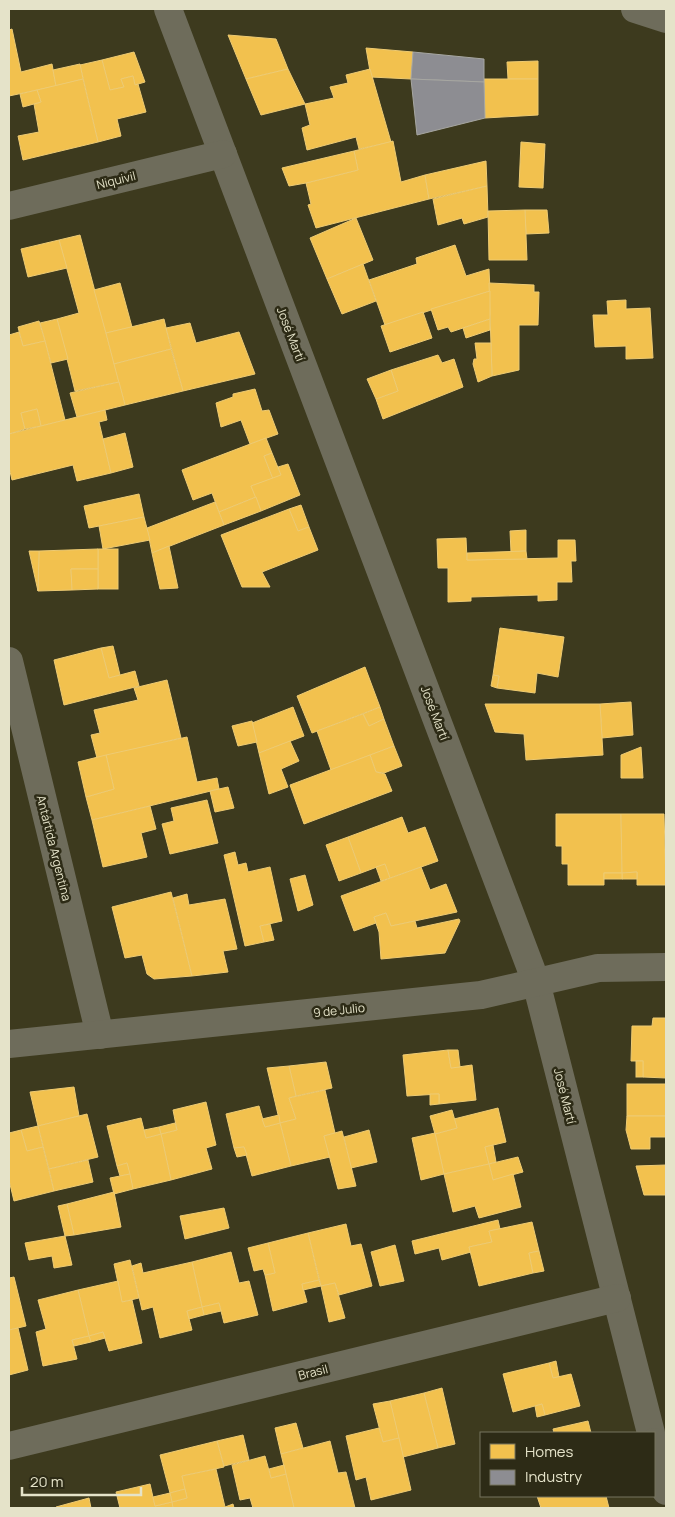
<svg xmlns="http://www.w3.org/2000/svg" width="675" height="1517" font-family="Manrope,sans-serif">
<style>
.homes{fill:#f2c14e;stroke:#eecb73}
.industry{fill:#8d8d92;stroke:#a7a7a2}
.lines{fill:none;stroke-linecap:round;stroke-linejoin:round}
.street{stroke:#6e6c5b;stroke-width:28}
.labels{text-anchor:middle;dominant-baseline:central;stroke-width:5;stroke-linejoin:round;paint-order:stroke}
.street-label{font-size:12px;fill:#e5e3c9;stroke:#2d2b16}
</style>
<rect width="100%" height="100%" fill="#3d3a1e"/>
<g class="homes">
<polygon points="12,29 21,72 52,64 56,86 9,96 9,30"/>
<polygon points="228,35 276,39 288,69 246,79"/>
<polygon points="366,48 413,52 411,79 371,77"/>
<polygon points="134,52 145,82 135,85 133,76 121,79 124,87 110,90 102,60"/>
<polygon points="102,60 110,90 124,87 121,79 133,76 135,85 138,84 146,112 117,119 121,136 98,142 80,65"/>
<polygon points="538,61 538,79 508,79 507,62"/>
<polygon points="80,64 83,79 56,86 53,70"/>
<polygon points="288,69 305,104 261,115 246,79"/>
<polygon points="370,69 391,142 359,149 356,137 307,150 302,128 310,125 305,104 334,98 330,87 348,83 346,75"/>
<polygon points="83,79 98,142 23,160 18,136 39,132 34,104 41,102 37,90"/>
<polygon points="484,79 538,79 538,115 485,118"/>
<polygon points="37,90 41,102 23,107 20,94"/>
<polygon points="393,141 401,182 425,175 429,199 316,228 308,205 311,204 306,183 358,170 354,151"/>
<polygon points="521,142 545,144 543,188 519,187"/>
<polygon points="354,151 358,170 306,183 289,186 282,168"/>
<polygon points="486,161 487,186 429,199 425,175"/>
<polygon points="487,186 488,217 464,224 462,218 438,225 433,199"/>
<polygon points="525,210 547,210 549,233 526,234"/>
<polygon points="525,210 527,260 489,260 488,211"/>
<polygon points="356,218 373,260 327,279 310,238"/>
<polygon points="80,235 119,382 75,391 57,319 79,313 59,240"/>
<polygon points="59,240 67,268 28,277 21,249"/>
<polygon points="455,245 466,276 489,269 490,291 385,325 369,280 417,264 416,258"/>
<polygon points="363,264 376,301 342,314 327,279"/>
<polygon points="120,283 132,327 106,333 94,290"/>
<polygon points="489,283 534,285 534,292 539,292 538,325 519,325 519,370 492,376"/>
<polygon points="490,291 490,319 451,332 448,327 438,330 431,309"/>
<polygon points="626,300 626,309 650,308 653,358 626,359 626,346 595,347 593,315 608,315 607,301"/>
<polygon points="423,312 432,338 390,352 381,326"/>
<polygon points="57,319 68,359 51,363 40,323"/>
<polygon points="164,319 171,349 114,364 106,333"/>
<polygon points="490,319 490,330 466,338 463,328"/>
<polygon points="39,321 45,341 23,346 18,327"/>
<polygon points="190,323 196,343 239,332 255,374 183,391 166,328"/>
<polygon points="19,332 23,346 45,341 65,420 41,426 37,409 21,413 25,429 9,434 9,335"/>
<polygon points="475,343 491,343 492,376 478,382 473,364 474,359 477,359"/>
<polygon points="171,349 183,391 125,405 114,364"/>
<polygon points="438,355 442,363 454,359 463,387 383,419 376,399 398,391 391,370"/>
<polygon points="391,370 398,391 376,399 367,379"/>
<polygon points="119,382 125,405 77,417 70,393"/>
<polygon points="255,389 262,411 269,410 278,434 250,444 241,420 221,427 216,403 233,397 233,394"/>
<polygon points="37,409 41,426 25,429 21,413"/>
<polygon points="105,410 107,420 99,422 111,473 77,481 73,465 12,480 9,467 9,434"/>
<polygon points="125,433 133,467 111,473 103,439"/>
<polygon points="266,438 272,453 264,456 273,479 251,486 256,497 219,512 212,493 193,500 182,470"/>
<polygon points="272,453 281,475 273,479 264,456"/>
<polygon points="288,464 300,495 261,511 251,486 281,475 278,467"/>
<polygon points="139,494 144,517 89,528 84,506"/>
<polygon points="256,497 261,511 224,525 219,512"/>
<polygon points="215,502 224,525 152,553 147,528"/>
<polygon points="301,505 309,527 298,531 289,509"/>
<polygon points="289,509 298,531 309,527 318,550 262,572 270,587 242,587 221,535"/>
<polygon points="144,517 150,540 103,549 99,526"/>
<polygon points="526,530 526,551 511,552 510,531"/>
<polygon points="466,538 467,560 558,558 558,540 575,540 576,561 571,561 572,582 557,582 557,600 538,601 538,595 471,597 471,601 448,602 448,568 438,568 437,539"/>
<polygon points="169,546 178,588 160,589 152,553"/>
<rect x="98" y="549" width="20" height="40"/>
<polygon points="98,549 98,569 71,569 72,590 38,591 39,551"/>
<polygon points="29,551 39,551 38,591"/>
<polygon points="526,551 527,559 467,560 467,553"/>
<polygon points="71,569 98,569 98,589 72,590"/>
<polygon points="500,628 564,637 558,677 537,673 535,693 497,688 499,676 493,675"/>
<polygon points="113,646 120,675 109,678 101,648"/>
<polygon points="101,648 109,678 135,671 139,686 64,705 54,660"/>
<polygon points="365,667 380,707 312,733 297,696"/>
<polygon points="493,675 499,676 497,688 491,686"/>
<polygon points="167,680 181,738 97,758 91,735 100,733 94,710 138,700 134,688"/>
<polygon points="631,702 633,735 602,738 600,704"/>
<polygon points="485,704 600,704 603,755 526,760 524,734 495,732"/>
<polygon points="293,707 304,736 259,753 252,723"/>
<polygon points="380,707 384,719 369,726 363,714"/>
<polygon points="363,714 369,726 384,719 394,746 331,770 317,731"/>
<polygon points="252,721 257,742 238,746 232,726"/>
<polygon points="187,737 197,782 217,778 219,789 92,820 86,797 114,789 106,755"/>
<polygon points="290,741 299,761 281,769 288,787 269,794 259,753"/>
<polygon points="394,746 402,766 384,773 376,772 370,755"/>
<polygon points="641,747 643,778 621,778 621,755"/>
<polygon points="106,755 114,789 86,797 78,762"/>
<polygon points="370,755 376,772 385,774 392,791 304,824 290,785"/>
<polygon points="228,787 234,808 215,812 210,791"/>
<polygon points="207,800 218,843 170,854 162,824 174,821 171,808"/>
<polygon points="150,806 156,829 141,833 147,857 103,867 92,820"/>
<polygon points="556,814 621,814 622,873 604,873 604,885 568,885 568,864 562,864 562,846 556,846"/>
<polygon points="621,814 664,814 666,885 637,885 637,872 622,873"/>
<polygon points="402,817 408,833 425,827 438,861 390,878 385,864 361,873 348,837"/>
<polygon points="348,837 361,873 339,881 326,845"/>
<polygon points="235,852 238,865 246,863 248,872 270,867 282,921 260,926 264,942 245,946 224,855"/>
<polygon points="385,864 390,878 381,881 376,867"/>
<polygon points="421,867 430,890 446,884 457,912 391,926 386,913 374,917 376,923 354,931 341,896"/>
<polygon points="637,872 637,879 622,879 622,873"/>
<rect x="604" y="873" width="18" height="6"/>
<polygon points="305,875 313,905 298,911 290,879"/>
<polygon points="171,892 192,976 154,979 147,974 142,955 125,958 112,907"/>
<polygon points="187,894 189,905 225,899 237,949 223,951 228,972 192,976 173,898"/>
<polygon points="386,913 391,926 415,921 417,928 459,919 460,921 445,953 381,959 379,932 374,917"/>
<polygon points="270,924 274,940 264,942 260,926"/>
<polygon points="653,1018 666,1018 666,1078 643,1077 643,1061 631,1061 632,1026 652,1026"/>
<polygon points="448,1050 451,1068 472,1065 476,1100 439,1104 439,1094 407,1096 403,1055"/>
<polygon points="448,1050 458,1050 460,1067 451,1068"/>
<rect x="636" y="1061" width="7" height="16"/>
<polygon points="326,1062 332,1088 296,1096 289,1066"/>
<polygon points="289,1066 296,1096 289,1098 296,1119 280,1123 267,1068"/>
<rect x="627" y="1084" width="39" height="32"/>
<polygon points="74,1087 79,1116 38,1126 30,1092"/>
<polygon points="325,1090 335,1133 324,1136 330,1157 291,1166 280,1123 296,1119 289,1098"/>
<polygon points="430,1094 439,1094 439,1104 430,1105"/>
<polygon points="206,1102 216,1145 206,1148 212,1169 171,1180 161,1134 177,1130 173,1110"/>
<polygon points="259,1106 265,1127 280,1123 291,1166 252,1176 244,1147 234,1148 226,1114"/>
<polygon points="498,1108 506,1142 485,1147 489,1164 444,1174 435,1134 457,1128 454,1119"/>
<polygon points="452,1110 457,1128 435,1134 430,1116"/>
<polygon points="87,1114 98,1157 49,1169 38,1126"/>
<polygon points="279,1115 280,1123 265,1127 262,1119"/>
<polygon points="627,1116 666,1116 666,1137 650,1137 650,1149 631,1149 626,1130"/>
<polygon points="141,1118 146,1138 161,1134 171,1180 133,1189 127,1163 117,1166 107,1126"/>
<polygon points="175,1123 177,1130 161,1134 159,1127"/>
<polygon points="38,1126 43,1147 27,1151 21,1130"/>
<polygon points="159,1127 161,1134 146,1138 144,1130"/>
<polygon points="21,1130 27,1151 43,1147 54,1191 14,1201 9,1180 9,1133"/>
<polygon points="369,1130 377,1162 351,1168 344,1137"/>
<polygon points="342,1131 356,1186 338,1189 324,1136"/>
<polygon points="435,1133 444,1174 421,1180 412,1138"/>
<polygon points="493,1145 496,1162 489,1164 485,1147"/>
<polygon points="244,1147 247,1155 237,1157 234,1148"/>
<polygon points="518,1157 523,1172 493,1180 489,1164"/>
<polygon points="88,1160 93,1182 54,1191 49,1169"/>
<polygon points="127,1163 130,1174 120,1176 117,1166"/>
<polygon points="489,1164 493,1180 513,1174 521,1207 479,1218 475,1206 453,1212 444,1174"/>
<polygon points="666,1165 666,1201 666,1195 644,1195 636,1166"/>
<polygon points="130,1174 133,1189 114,1194 110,1178"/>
<polygon points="114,1192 121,1227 74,1235 67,1204"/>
<polygon points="67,1204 74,1235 65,1236 58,1206"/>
<polygon points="224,1208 229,1228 185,1239 180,1216"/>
<polygon points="498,1220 500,1229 489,1231 492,1242 469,1247 471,1252 442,1260 439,1248 415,1254 412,1241"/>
<polygon points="532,1222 539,1251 529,1253 533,1273 479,1286 469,1247 492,1242 489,1231"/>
<polygon points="346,1224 351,1246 361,1244 372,1286 339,1295 335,1283 321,1286 308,1233"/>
<polygon points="308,1233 319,1280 302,1284 307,1302 273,1311 265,1275 275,1273 268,1243"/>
<polygon points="65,1236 72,1265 54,1268 52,1256 29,1260 25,1243"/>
<polygon points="268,1243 275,1273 265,1275 263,1269 254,1271 248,1248"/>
<polygon points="395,1245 404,1281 380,1286 371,1252"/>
<polygon points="539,1251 544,1271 533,1273 529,1253"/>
<polygon points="231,1252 239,1283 249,1281 258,1315 224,1323 219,1303 202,1307 192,1262"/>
<polygon points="130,1260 139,1298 122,1302 114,1264"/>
<polygon points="192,1262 202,1307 187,1311 192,1330 160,1338 153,1307 142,1310 132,1266 141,1263 143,1273"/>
<polygon points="14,1277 26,1326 9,1330 9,1278"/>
<polygon points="319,1280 321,1286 303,1290 302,1284"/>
<polygon points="118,1281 122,1302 132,1300 142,1343 109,1351 103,1332 89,1336 78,1290"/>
<polygon points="335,1283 345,1318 329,1322 321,1286"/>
<polygon points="78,1290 89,1336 72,1340 77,1359 43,1366 36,1332 46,1329 38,1300"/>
<polygon points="219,1303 221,1311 204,1315 202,1307"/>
<polygon points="202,1307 204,1315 189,1319 187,1311"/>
<polygon points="18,1328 28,1370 9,1375 9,1330"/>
<polygon points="103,1332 105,1338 91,1342 89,1336"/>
<polygon points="89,1336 91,1342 74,1346 72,1340"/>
<polygon points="556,1361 559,1377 553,1378 549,1363"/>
<polygon points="549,1363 553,1378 571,1374 580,1406 545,1415 542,1404 513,1412 503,1374"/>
<polygon points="442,1388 455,1444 438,1448 424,1393"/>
<polygon points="424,1393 438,1448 403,1457 390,1401"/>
<polygon points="390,1401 399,1438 383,1442 373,1404"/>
<polygon points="542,1404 545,1415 537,1417 535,1406"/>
<polygon points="588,1421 591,1433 554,1433 553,1429"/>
<polygon points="296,1423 303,1448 281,1454 275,1428"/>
<polygon points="379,1428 383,1442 399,1438 411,1490 371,1500 366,1477 356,1480 346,1436"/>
<polygon points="243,1435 249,1460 224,1466 217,1441"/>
<polygon points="217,1441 224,1467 182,1476 185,1489 170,1493 160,1455"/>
<polygon points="330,1441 338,1473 346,1472 355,1508 294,1508 281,1454"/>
<polygon points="265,1456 271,1478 286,1474 294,1508 253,1508 250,1498 240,1500 232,1465"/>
<polygon points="284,1465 286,1474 271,1478 269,1469"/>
<polygon points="216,1469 225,1507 233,1504 234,1508 173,1508 172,1502 187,1498 182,1476"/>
<polygon points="150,1484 155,1506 172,1502 173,1508 120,1508 116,1492"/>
<polygon points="185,1489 187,1498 172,1502 170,1493"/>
<polygon points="170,1493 172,1502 155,1506 153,1497"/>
<polygon points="537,1496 606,1496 609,1508 541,1508"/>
<polygon points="89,1498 91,1508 56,1508 56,1507"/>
</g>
<g class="industry">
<polygon points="413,52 484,59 484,82 411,79"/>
<polygon points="411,79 484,82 485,118 417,135"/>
</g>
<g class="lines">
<g class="street">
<polyline points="168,9 536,982 651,1433"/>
<polyline points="635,9 666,19"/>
<polyline points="9,206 223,154"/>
<polyline points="9,661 100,1035"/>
<polyline points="9,1044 481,995 598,968 666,967"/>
<polyline points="654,1442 666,1491"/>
<polyline points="9,1446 617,1298"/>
</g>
</g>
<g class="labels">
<g class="street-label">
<text transform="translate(116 180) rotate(-14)">Niquivil</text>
<text transform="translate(291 334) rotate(69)">José Martí</text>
<text transform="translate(435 713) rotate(69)">José Martí</text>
<text transform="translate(54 848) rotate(76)">Antártida Argentina</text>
<text transform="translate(339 1010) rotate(-6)">9 de Julio</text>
<text transform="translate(565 1096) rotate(76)">José Martí</text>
<text transform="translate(313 1372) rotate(-14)">Brasil</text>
</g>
</g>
<rect width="675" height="1517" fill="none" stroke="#e5e3c9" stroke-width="20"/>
<rect x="480" y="1432" width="175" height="65" fill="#2d2b16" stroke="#77755e"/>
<rect x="490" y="1444" width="25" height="15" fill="#f2c14e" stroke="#77755e"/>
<text x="525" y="1457" font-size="15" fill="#e5e3c9">Homes</text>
<rect x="490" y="1470" width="25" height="15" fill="#8d8d92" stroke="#77755e"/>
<text x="525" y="1482" font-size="15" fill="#e5e3c9">Industry</text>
<path d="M22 1487v8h119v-8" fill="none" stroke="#e5e3c9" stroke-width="2.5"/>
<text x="30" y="1487" font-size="15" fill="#e5e3c9" stroke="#2d2b16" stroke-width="4" paint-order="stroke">20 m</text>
</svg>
